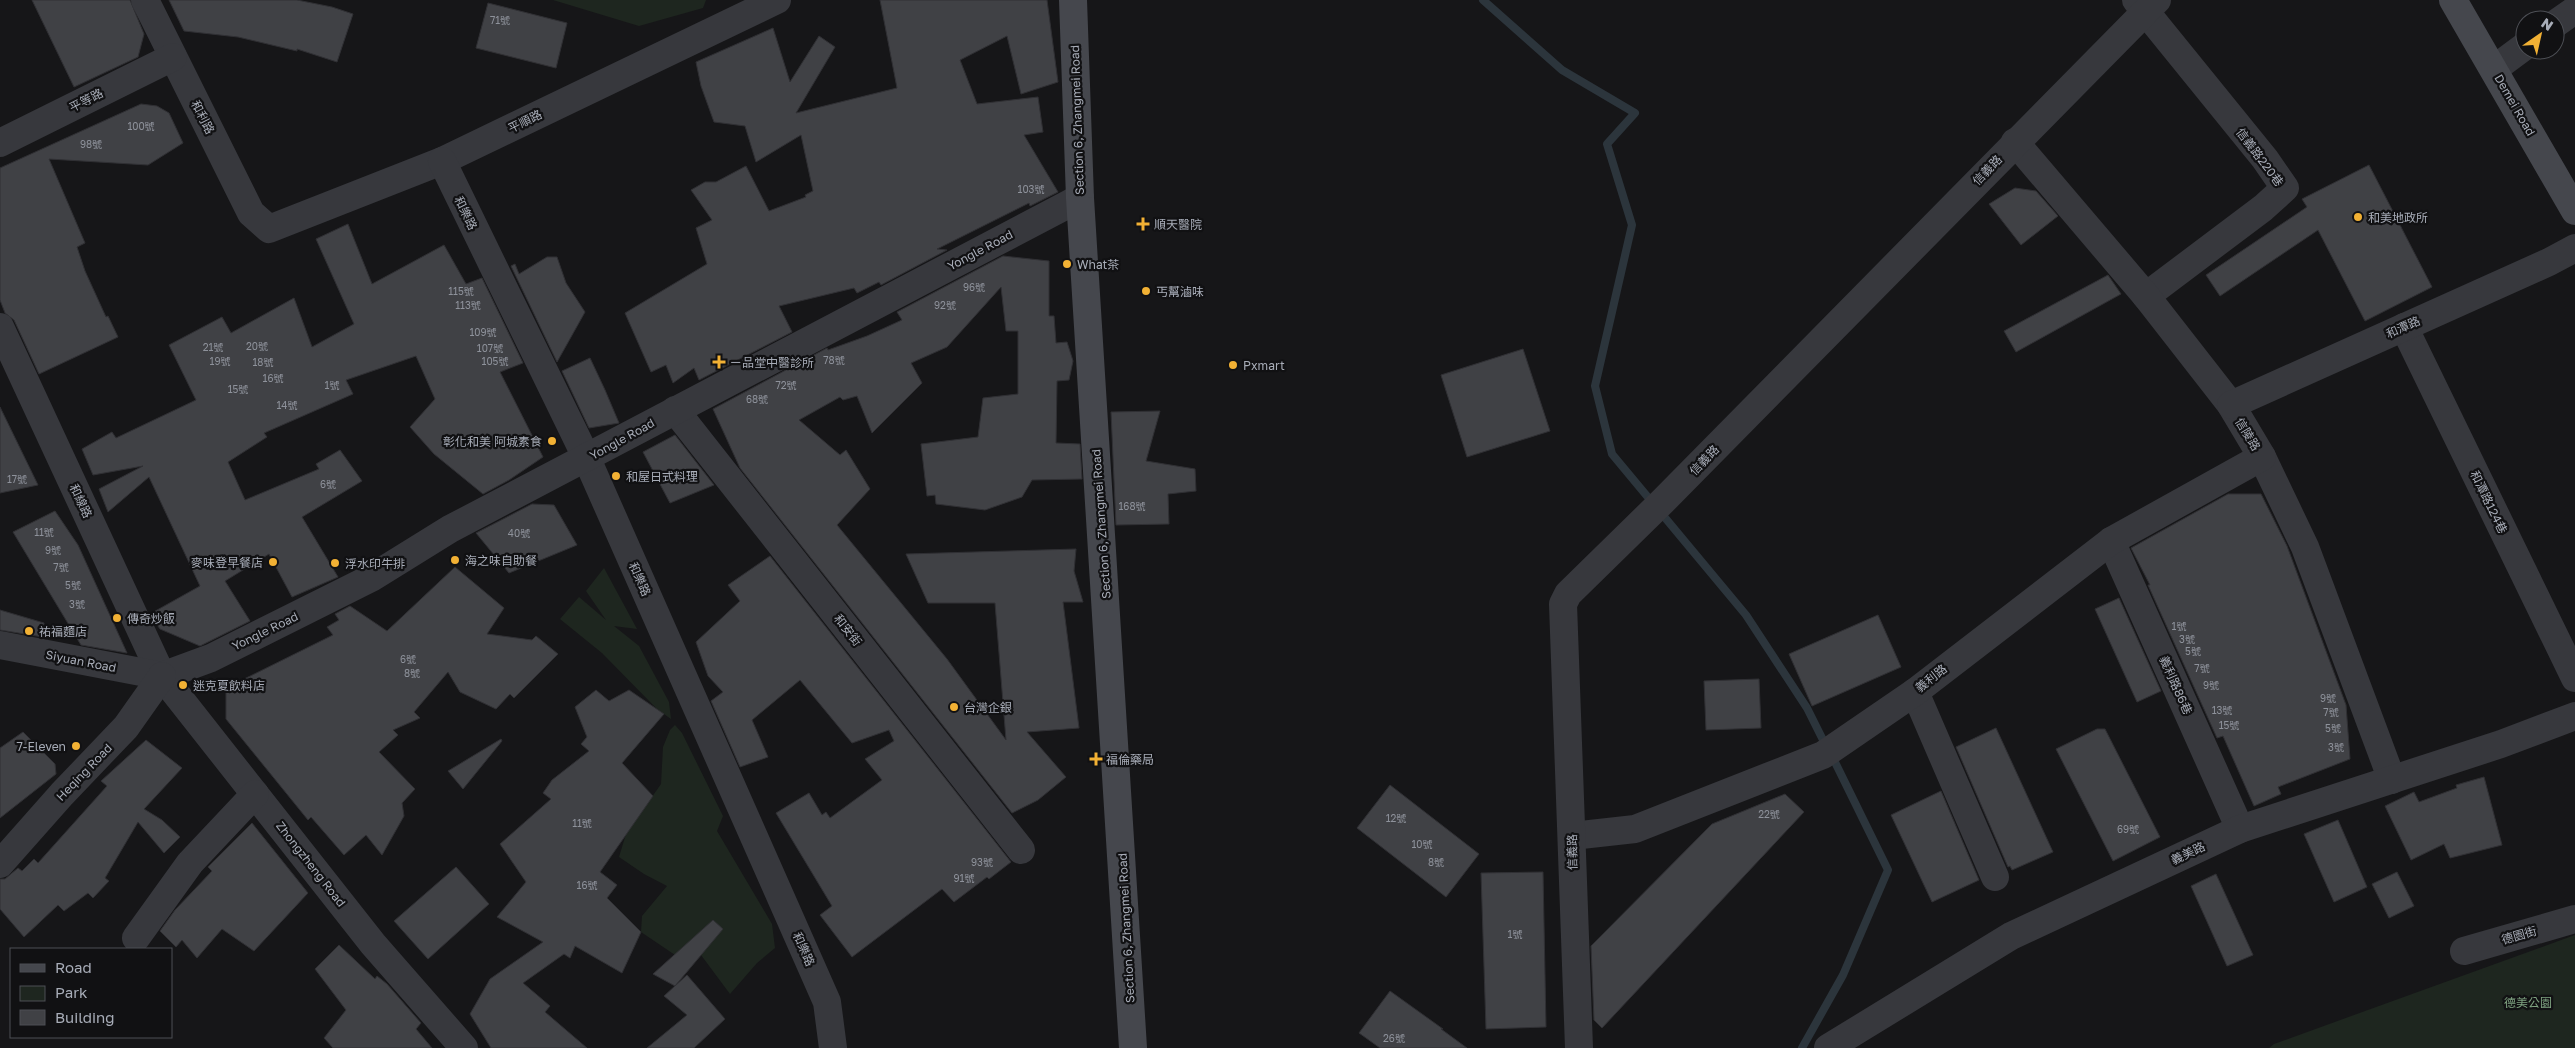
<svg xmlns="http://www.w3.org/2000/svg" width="2575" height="1048" font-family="'Golos Text','Noto Sans TC',sans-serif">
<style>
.green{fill:#1e261f}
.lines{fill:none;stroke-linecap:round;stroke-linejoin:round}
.stream{stroke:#2c353c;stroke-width:8}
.building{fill:#404145;stroke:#303034}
.street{stroke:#37383d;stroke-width:28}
.secondary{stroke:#45474d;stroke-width:28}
.poi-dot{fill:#f2b134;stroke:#111113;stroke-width:2}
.labels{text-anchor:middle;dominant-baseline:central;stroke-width:4.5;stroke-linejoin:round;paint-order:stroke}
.number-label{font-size:10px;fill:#8e929b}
.street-label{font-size:12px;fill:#a8adb8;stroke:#111113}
.poi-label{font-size:12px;fill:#a8adb8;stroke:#111113;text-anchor:start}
.park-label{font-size:12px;fill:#7fa381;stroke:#111113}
</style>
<rect width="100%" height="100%" fill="#161618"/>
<g class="green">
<polygon points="553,0 706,0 703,8 639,26"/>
<polygon points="604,568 637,629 614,626 639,646 669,702 671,719 657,709 602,653 560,619 579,597 606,620 586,591"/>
<polygon points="675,725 682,733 723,816 717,831 772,924 775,948 757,963 730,994 701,955 697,935 675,955 641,932 642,916 667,886 644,874 619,857 626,834 661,784 663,747 670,730"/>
<polygon points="2575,935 2575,1048 2269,1048 2274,1044"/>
</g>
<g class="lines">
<g class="stream">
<polyline points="1483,0 1562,70 1635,113 1607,144 1632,225 1595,386 1612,454 1746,615 1807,708 1826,746"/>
<polyline points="1802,1048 1843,975 1888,870 1832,756"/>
</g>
</g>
<g class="building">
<polygon points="32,0 130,0 144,34 138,57 74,87"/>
<polygon points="169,0 297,0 332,7 353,14 337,62 297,49 297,51 238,37 184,31"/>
<polygon points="880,0 1047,0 1058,82 1021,94 1007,36 960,60 977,104 1038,97 1043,132 1024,135 1058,192 1030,206 1029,203 937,249 947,250 881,285 879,282 857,293 854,288 779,306 792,332 699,380 694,368 673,383 666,365 651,372 625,313 707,264 696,228 712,220 691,190 705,182 716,182 746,166 769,211 806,197 805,195 813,191 801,135 756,162 745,126 714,122 701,86 696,62 773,28 790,82 819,36 835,47 796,113 897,88"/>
<polygon points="488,3 567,23 556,68 476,48"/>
<polygon points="141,104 157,106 169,113 183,143 148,165 49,159 85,243 77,247 85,271 106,317 108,316 118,337 39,374 14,320 5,313 0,300 0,168"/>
<polygon points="2369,165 2432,287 2365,321 2318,230 2220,296 2206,275 2307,207 2302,199"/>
<polygon points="2015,188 2036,191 2058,216 2021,245 1989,204"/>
<polygon points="348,224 372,284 444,245 466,284 482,278 523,363 500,372 543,457 509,480 483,494 434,454 410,427 435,399 416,356 346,380 353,394 264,433 267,437 228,462 245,500 319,469 316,464 340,450 362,481 302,517 338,577 292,597 269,554 225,581 250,621 200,646 160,629 150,614 200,586 149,477 108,512 99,489 143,466 93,475 82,449 112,432 116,438 196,400 169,345 222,317 231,333 294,298 312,347 354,324 316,239"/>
<polygon points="1003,256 1049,261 1049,316 1054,316 1056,343 1067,342 1073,361 1069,380 1057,381 1056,443 1080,444 1082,479 1032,480 1022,497 985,510 936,504 935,495 927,496 921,444 978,437 983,398 1018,394 1018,331 1006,331 1001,287 947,347 911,363 922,383 872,433 857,396 843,400 840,397 799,420 840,455 846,450 870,489 837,525 947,659 1006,740 995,603 928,603 906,554 1076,549 1074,571 1083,602 1063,602 1079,728 1027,732 1066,777 1038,800 1012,813 740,468 713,409 827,348 828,350 867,336 902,320 897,312"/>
<polygon points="547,257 557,257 566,283 585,312 557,362 511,266 515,264 519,274"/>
<polygon points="2108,275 2121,294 2016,352 2004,331"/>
<polygon points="1523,349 1550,431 1467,457 1441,375"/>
<polygon points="590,358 605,390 619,423 589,428 562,371"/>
<polygon points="0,407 38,485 0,493"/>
<polygon points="1160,411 1146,461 1195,469 1196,491 1168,494 1169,524 1116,525 1111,412"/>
<polygon points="675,435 714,485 670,503 643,452"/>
<polygon points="2228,494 2261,494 2287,546 2346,705 2350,759 2278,787 2281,794 2254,806 2223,736 2217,738 2148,585 2150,585 2131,548"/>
<polygon points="532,504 554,505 577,545 509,573 476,533"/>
<polygon points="55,511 78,545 127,653 81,645 13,532"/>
<polygon points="770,556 1011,862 989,879 987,877 954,902 942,889 852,957 820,915 832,906 776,813 809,793 822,815 826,812 830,818 882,780 865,759 894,741 889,730 852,743 800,680 752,720 768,757 740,767 711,701 723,692 708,676 696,642 740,601 728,585"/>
<polygon points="455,567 504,608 487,634 532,640 536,636 558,654 514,698 510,694 496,709 460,692 448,672 414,712 420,718 393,730 398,735 379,752 415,789 402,803 404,816 382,855 366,835 344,855 311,817 308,820 226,719 226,688 333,635 327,627 339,620 335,614 350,606 387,631"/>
<polygon points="2119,598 2161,691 2137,702 2095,609"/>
<polygon points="0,610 44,623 43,637 0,630"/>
<polygon points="1878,615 1901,667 1812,706 1789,654"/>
<polygon points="1759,679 1761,728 1706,730 1704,681"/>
<polygon points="596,690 609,701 629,690 664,714 622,763 653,796 600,872 617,885 607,898 641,932 622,973 575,946 570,958 564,954 523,983 550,1006 545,1012 587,1048 491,1048 470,1014 490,979 543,942 497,917 526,882 500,844 551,799 543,793 552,780 589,751 581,744 587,737 575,707"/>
<polygon points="1996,728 2053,852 2012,870 2010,866 2008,867 1956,747"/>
<polygon points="2097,729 2105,729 2160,837 2113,861 2056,749"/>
<polygon points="23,732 55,764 56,774 0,818 0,748"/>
<polygon points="501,739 502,741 463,789 448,771"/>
<polygon points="146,740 182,768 144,809 162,820 180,837 164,853 138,822 105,878 109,881 93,898 88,893 64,911 58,905 24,937 0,909 0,879 5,879 18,868 22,871 34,859 38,863 107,786 101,781"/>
<polygon points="2484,777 2502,845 2450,858 2444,844 2411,860 2385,806 2414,792 2419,802 2457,788 2456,785"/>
<polygon points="1390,785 1479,854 1446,897 1357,828"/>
<polygon points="1941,791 1979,880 1932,902 1891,815"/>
<polygon points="1785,794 1804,812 1602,1028 1594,1020 1591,946 1712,824"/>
<polygon points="2338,820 2367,887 2334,902 2304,834"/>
<polygon points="252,823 308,893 254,951 222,929 197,958 182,940 176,947 160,931 175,910 212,871 208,867"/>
<polygon points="456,867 489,904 428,959 394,921"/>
<polygon points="1543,872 1546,1027 1486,1029 1481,873"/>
<polygon points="2397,872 2414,906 2389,918 2372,884"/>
<polygon points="2216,874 2253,955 2227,966 2191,886"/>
<polygon points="713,920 723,929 675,986 653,974"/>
<polygon points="339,945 375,979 377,976 387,984 421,1023 416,1029 432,1048 333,1048 324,1038 346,1010 315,969"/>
<polygon points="687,975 725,1019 694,1048 647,1048 687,1015 664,996"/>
<polygon points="1390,991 1443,1029 1441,1029 1467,1048 1380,1048 1359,1033"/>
</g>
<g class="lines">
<g class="street">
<polyline points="145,0 251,213 269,229 442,161 777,0"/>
<polyline points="2136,0 2265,159 2285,188 2263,208 2146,296"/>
<polyline points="2555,24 2575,10"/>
<polyline points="2494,69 2525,46"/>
<polyline points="2015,142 2146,296 2231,405 2262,457 2305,547 2392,780"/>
<polyline points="0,143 173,57"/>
<polyline points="442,161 587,459 827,1002 833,1048"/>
<polyline points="0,327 162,676 373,944 464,1048"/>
<polyline points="2404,327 2575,678"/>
<polyline points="2231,405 2549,262 2575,248"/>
<polyline points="675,410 1021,850"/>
<polyline points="2111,541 2240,829"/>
<polyline points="0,645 162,676"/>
<polyline points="162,676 211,658 371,578 450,529 1080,198"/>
<polyline points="1915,692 1995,877"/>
<polyline points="1572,836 1635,829 1823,755 1915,692 2111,541 2262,457"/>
<polyline points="0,864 62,794 126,727 162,676"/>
<polyline points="136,938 190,863 255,794"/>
<polyline points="2464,951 2575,919"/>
<polyline points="1579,1048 1563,604 1568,594 1663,501 2157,0"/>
<polyline points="1828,1048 2011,936 2240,829 2501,744 2575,716"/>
</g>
<g class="secondary">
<polyline points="1073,0 1080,198 1133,1048"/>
<polyline points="2453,0 2575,211"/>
</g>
</g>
<g class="poi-dot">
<circle cx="2358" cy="217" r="5"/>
<path d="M1140.5 216.5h5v5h5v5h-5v5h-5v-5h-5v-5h5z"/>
<circle cx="1067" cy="264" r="5"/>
<circle cx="1146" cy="291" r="5"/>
<path d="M716.5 354.5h5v5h5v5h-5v5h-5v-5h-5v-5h5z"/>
<circle cx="1233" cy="365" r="5"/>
<circle cx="552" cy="441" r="5"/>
<circle cx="616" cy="476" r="5"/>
<circle cx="455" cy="560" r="5"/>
<circle cx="273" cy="562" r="5"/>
<circle cx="335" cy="563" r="5"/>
<circle cx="117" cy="618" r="5"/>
<circle cx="29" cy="631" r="5"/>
<circle cx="183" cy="685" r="5"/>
<circle cx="954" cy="707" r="5"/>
<circle cx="76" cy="746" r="5"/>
<path d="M1093.5 751.5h5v5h5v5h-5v5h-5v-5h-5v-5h5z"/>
</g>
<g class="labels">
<g class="number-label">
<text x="500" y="20">71號</text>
<text x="141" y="126">100號</text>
<text x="91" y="144">98號</text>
<text x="1031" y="189">103號</text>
<text x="974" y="287">96號</text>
<text x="461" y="291">115號</text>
<text x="468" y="305">113號</text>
<text x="945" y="305">92號</text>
<text x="483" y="332">109號</text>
<text x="257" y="346">20號</text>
<text x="213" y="347">21號</text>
<text x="490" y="348">107號</text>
<text x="834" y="360">78號</text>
<text x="220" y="361">19號</text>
<text x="495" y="361">105號</text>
<text x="263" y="362">18號</text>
<text x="273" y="378">16號</text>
<text x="332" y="385">1號</text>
<text x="786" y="385">72號</text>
<text x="238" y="389">15號</text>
<text x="757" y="399">68號</text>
<text x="287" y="405">14號</text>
<text x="17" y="479">17號</text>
<text x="328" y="484">6號</text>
<text x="1132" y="506">168號</text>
<text x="44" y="532">11號</text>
<text x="519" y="533">40號</text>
<text x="53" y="550">9號</text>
<text x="61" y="567">7號</text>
<text x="73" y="585">5號</text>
<text x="77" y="604">3號</text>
<text x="2179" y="626">1號</text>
<text x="2187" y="639">3號</text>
<text x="2193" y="651">5號</text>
<text x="408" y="659">6號</text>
<text x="2202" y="668">7號</text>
<text x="412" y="673">8號</text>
<text x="2211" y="685">9號</text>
<text x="2328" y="698">9號</text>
<text x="2222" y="710">13號</text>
<text x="2331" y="712">7號</text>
<text x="2229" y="725">15號</text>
<text x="2333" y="728">5號</text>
<text x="2336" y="747">3號</text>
<text x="1769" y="814">22號</text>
<text x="1396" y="818">12號</text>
<text x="582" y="823">11號</text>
<text x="2128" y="829">69號</text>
<text x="1422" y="844">10號</text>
<text x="982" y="862">93號</text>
<text x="1436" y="862">8號</text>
<text x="964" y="878">91號</text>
<text x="587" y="885">16號</text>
<text x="1515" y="934">1號</text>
<text x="1394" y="1038">26號</text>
</g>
<g class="street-label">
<text transform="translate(86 100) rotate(-27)">平等路</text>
<text transform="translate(2515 105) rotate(60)">Demei Road</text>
<text transform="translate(203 117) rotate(63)">和利路</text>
<text transform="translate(1077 120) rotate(-92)">Section 6, Zhangmei Road</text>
<text transform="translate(525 121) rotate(-26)">平順路</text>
<text transform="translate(2260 157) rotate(53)">信義路220巷</text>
<text transform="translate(1987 170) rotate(-46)">信義路</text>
<text transform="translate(466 213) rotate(64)">和樂路</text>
<text transform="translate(980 250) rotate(-28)">Yongle Road</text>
<text transform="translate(2403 327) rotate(-24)">和潭路</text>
<text transform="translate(2248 434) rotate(59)">信陵路</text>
<text transform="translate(622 439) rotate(-29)">Yongle Road</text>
<text transform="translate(1704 460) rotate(-46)">信義路</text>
<text transform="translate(81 501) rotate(65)">和線路</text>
<text transform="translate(2489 502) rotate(64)">和潭路124巷</text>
<text transform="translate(1101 524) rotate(-94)">Section 6, Zhangmei Road</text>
<text transform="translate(640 579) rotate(66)">和樂路</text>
<text transform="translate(848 630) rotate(52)">和安街</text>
<text transform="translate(265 631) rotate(-26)">Yongle Road</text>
<text transform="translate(81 661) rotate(11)">Siyuan Road</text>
<text transform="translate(1931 678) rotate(-38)">義利路</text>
<text transform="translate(2176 685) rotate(66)">義利路86巷</text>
<text transform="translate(84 772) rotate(-46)">Heqing Road</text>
<text transform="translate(1572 852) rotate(-91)">信義路</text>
<text transform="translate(2188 853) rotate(-25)">義美路</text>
<text transform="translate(311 864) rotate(52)">Zhongzheng Road</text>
<text transform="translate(1126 928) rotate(-93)">Section 6, Zhangmei Road</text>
<text transform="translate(2519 935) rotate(-16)">德園街</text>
<text transform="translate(804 949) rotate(66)">和樂路</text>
</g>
<g class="poi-label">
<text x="2368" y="217">和美地政所</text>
<text x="1154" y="224">順天醫院</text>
<text x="1077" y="264">What茶</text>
<text x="1156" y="291">丐幫滷味</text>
<text x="730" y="362">ㄧ品堂中醫診所</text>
<text x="1243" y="365">Pxmart</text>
<text x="542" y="441" text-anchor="end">彰化和美 阿城素食</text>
<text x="626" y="476">和屋日式料理</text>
<text x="465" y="560">海之味自助餐</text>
<text x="263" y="562" text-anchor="end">麥味登早餐店</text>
<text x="345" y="563">浮水印牛排</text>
<text x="127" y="618">傳奇炒飯</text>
<text x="39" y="631">祐福麵店</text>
<text x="193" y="685">迷克夏飲料店</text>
<text x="964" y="707">台灣企銀</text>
<text x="66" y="746" text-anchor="end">7-Eleven</text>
<text x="1106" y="759">福倫藥局</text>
</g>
<g class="park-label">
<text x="2528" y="1002">德美公園</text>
</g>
</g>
<rect x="10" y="948" width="162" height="90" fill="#111113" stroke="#4d4f55"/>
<rect x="20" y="964" width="25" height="8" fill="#45474d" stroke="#4d4f55"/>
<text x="55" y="973" font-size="15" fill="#a8adb8">Road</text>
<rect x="20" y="986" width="25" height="15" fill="#1e261f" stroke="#4d4f55"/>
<text x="55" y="998" font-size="15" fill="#a8adb8">Park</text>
<rect x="20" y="1010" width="25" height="15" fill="#404145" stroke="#4d4f55"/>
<text x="55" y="1023" font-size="15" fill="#a8adb8">Building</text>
<g transform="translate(2540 35) rotate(34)"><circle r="24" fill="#111113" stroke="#4d4f55"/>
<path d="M0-4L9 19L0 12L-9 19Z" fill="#f2b134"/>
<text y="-8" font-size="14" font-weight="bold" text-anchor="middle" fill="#a8adb8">N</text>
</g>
</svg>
